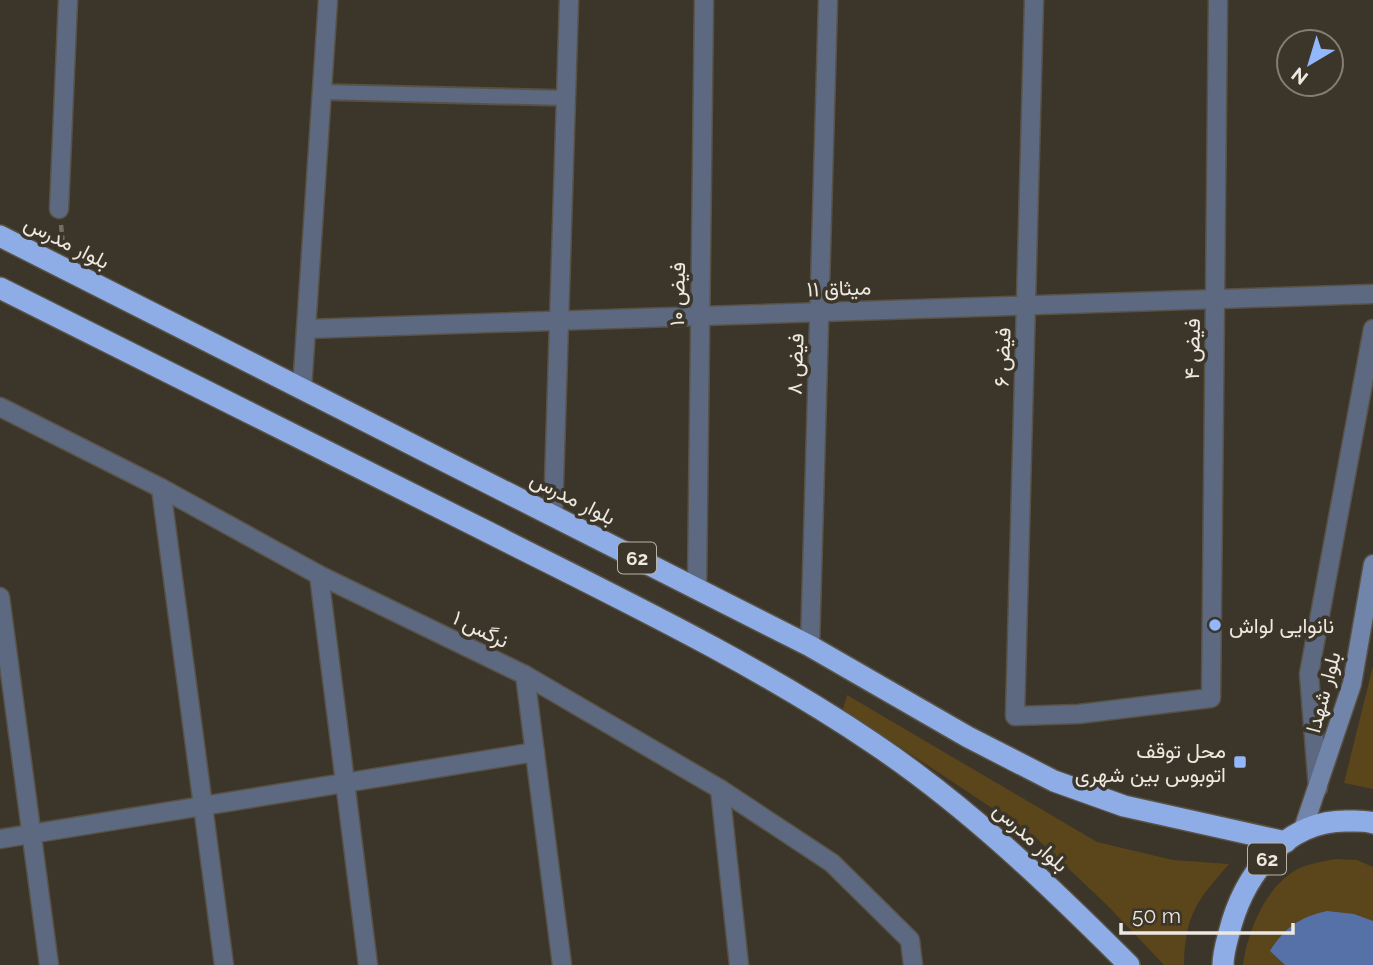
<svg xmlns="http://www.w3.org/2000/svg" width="1373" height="965" font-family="Raleway,Vazirmatn,sans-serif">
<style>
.green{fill:#5b461c}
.water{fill:#5571a7}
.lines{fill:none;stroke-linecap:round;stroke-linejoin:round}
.lane-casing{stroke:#585246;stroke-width:18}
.street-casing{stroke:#585246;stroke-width:21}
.secondary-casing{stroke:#585246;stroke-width:21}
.highway-casing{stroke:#585246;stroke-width:24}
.path{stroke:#736d62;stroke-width:4.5;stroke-dasharray:7 3.5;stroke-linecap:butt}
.lane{stroke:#5c6981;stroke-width:14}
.street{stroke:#5c6981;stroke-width:18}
.secondary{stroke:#7185aa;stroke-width:18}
.highway{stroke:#8eade7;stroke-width:21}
.poi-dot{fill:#92b7fd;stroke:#3c3529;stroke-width:2.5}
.labels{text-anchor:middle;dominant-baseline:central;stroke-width:7;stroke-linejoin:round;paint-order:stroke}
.shield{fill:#3c3529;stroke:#b8b3aa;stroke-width:2}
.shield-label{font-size:19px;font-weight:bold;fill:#ede9e1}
.street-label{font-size:21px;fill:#ede9e1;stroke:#3c3529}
.poi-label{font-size:21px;fill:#ede9e1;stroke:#3c3529;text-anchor:start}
</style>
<rect width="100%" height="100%" fill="#3c3529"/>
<g class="green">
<polygon points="1373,666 1373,789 1344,783"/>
<path d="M847 695 1097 842 1173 860 1229 864C1197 901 1185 914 1184 965H1164L1108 906 1034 836 843 709Z"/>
<path d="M1336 859 1357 860 1373 867V965H1243C1247 934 1263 893 1290 874 1303 864 1320 862 1336 859Z"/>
</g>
<path class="water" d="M1327 911 1354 914 1373 921V965H1285L1270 951C1284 928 1300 917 1327 911Z"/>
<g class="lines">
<g class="lane-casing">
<polyline id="lane" points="322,92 566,98"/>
</g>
<g class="street-casing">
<g id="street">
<polyline points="1034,0 1015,716 1079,714 1211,698 1218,0"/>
<polyline points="59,209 68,0"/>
<polyline points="306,329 1373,294"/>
<polyline points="302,389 328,0"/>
<polyline points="0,407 161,488 319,575 525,675 720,789 832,863 910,940 913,965"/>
<polyline points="161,488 224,965"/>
<polyline points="553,516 569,0"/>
<polyline points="319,575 368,965"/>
<polyline points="697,588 704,0"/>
<polyline points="0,597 49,965"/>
<polyline points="810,646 828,0"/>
<polyline points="525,675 562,965"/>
<polyline points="1318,788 1309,674 1373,329"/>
<polyline points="720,789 739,965"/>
<polyline points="0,839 535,752"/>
</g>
</g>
<g class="secondary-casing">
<polyline id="secondary" points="1303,829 1352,684 1373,564"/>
</g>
<g class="highway-casing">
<g id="highway">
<polyline points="0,236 810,646 968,737 1054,781 1124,806 1286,842"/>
<path d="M0 288C161 368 321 449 482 529 614 596 750 660 873 743 967 806 1049 885 1129 965"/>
<path d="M1223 965C1223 954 1226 944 1229 933 1243 877 1283 821 1346 821 1355 821 1365 820 1373 823"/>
</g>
</g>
<polyline class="path" points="61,225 63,244"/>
<use href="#lane" class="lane"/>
<use href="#street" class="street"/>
<use href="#secondary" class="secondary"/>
<use href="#highway" class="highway"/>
</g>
<g class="poi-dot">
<circle cx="1215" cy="625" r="7"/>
<rect x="1233" y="755" width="14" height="14" rx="3.5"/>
</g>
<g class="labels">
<g class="shield">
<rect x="618" y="542.5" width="38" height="31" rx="5"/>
<rect x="1248" y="843.5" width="38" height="31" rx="5"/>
</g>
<g class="shield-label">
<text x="637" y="558">62</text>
<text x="1267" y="859">62</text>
</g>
<g class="street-label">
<text transform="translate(67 242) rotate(27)">بلوار مدرس</text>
<text transform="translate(839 288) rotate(-2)">میثاق ۱۱</text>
<text transform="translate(677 294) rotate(-89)">فیض ۱۰</text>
<text transform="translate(1192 349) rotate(-89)">فیض ۴</text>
<text transform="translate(1002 357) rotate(-88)">فیض ۶</text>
<text transform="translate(795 364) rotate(-88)">فیض ۸</text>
<text transform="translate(573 498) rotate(27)">بلوار مدرس</text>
<text transform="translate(481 629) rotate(26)">نرگس ۱</text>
<text transform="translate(1323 692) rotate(-75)">بلوار شهدا</text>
<text transform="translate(1031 837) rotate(42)">بلوار مدرس</text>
</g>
<g class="poi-label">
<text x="1229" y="625">نانوایی لواش</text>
<text x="1226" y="750" text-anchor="end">محل توقف<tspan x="1226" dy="24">اتوبوس بین شهری</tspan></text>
</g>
</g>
<g transform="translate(1310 63) rotate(218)"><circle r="33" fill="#3c3529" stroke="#837d73" stroke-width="2"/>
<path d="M0-5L12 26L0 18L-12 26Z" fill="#92b7fd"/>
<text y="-10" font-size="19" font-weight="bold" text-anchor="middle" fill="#ede9e1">N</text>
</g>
<path d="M1121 923v10h172v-10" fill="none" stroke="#ede9e1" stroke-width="3.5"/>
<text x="1132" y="923" font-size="21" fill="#ede9e1" stroke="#3c3529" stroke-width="5" paint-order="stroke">50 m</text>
</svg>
